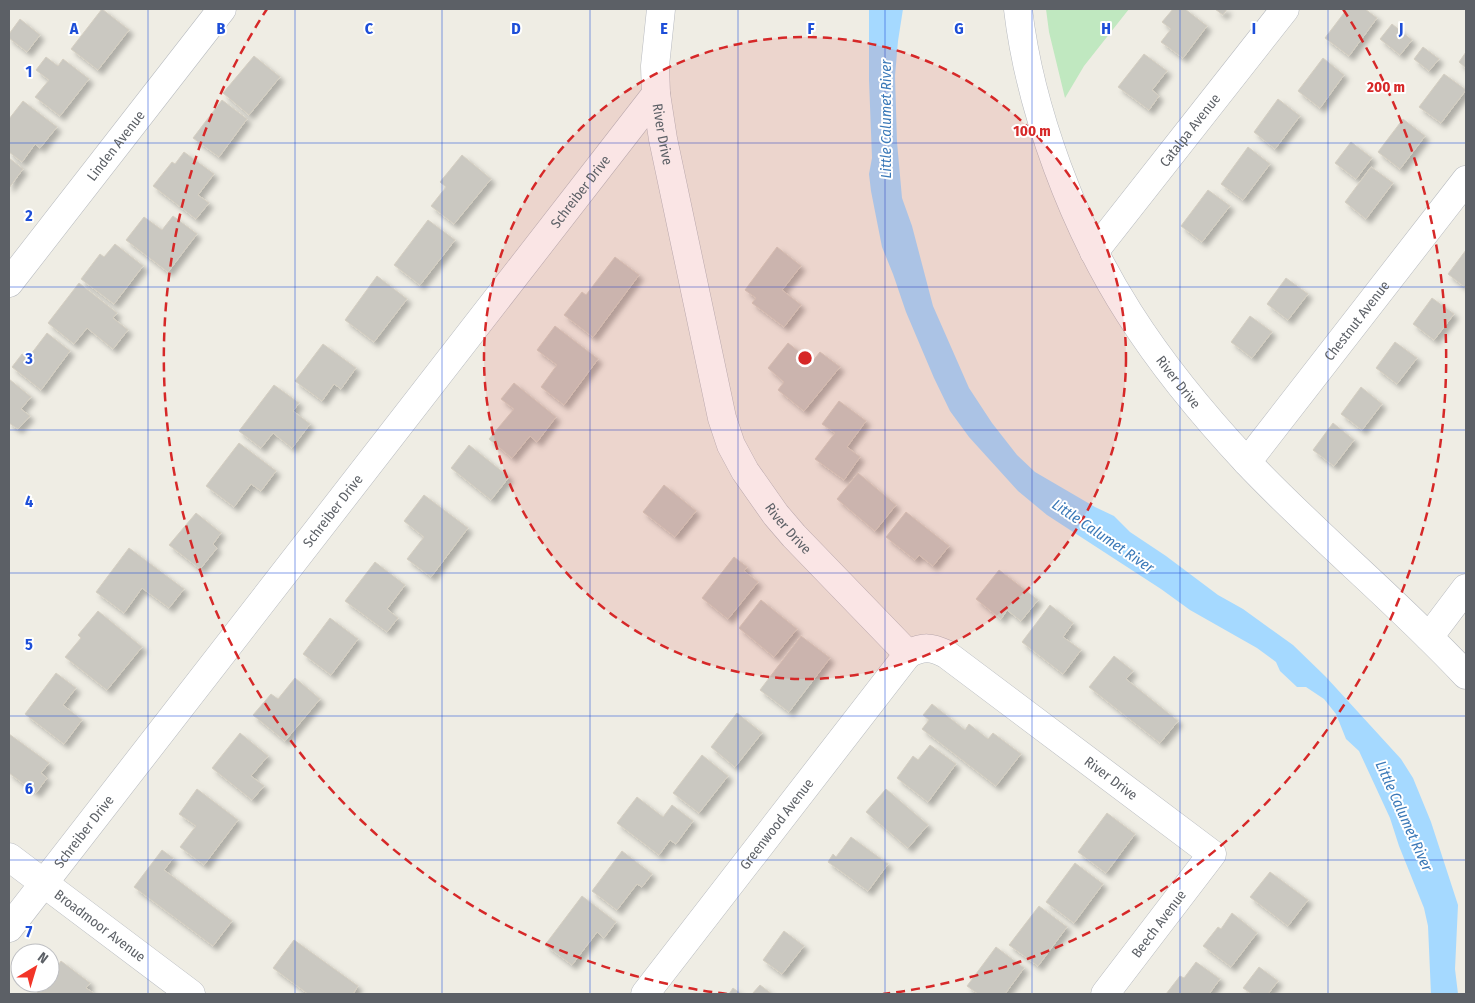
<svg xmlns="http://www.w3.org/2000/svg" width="1475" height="1003" font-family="'Fira Sans Condensed',sans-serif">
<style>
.green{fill:#c0e8c0}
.water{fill:#a5d9ff}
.building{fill:#cac8c1;stroke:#d5cfc2;filter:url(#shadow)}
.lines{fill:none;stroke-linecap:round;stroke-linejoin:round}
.minor-casing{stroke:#b7babf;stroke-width:29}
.minor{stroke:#fff;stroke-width:28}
.grid{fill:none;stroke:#1d4ed8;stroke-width:1;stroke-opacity:0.55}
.ring{fill:none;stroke:#d62828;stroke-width:2.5;stroke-dasharray:9 6}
.labels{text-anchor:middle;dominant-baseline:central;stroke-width:4;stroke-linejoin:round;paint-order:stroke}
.street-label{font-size:14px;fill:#5c6066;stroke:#fff}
.water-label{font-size:15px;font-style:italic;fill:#3b79b8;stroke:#fff}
.grid-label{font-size:16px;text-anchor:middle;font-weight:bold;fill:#1d4ed8;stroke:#fff;stroke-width:4;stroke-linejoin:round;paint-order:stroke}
.centre{fill:#d62828;stroke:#fff;stroke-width:2.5}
.ring-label{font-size:15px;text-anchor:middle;font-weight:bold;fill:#d62828;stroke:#fff;stroke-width:4;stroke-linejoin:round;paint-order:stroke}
</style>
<defs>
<filter id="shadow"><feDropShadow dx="4.5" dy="4.5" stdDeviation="2.5" flood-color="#0004"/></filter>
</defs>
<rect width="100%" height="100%" fill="#efede4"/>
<polygon class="green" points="1046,9 1129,9 1084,66 1065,98 1049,32"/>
<polygon class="water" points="869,9 903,9 898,41 895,76 897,142 902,198 912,226 933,306 969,388 992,423 1017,455 1035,472 1095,507 1114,516 1130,532 1166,556 1218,595 1243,609 1293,645 1326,677 1401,759 1413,778 1431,822 1458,905 1455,969 1458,994 1431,994 1428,926 1424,908 1399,846 1390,818 1359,751 1346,739 1336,714 1324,699 1306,687 1297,687 1280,671 1276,662 1257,648 1190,610 1161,589 1047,515 1018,491 969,437 950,411 934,378 906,312 893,274 882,247 871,191 869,174 872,158 869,80"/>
<g class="building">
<polygon points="102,9 129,30 98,70 71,49"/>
<polygon points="1173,9 1185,9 1207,26 1183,58 1161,42 1171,29 1162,22"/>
<polygon points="1215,9 1227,9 1223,15"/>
<polygon points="1347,9 1365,9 1377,18 1349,56 1325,38"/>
<polygon points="20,19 40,35 27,52 9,38 9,34"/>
<polygon points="1392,24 1412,40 1400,55 1380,39"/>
<polygon points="1423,47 1439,59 1429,71 1414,59"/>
<polygon points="1466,52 1466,68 1459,62"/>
<polygon points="1144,54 1167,71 1152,90 1159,96 1149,110 1118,87"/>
<polygon points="254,56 280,77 249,115 223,93"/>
<polygon points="46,57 58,66 63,59 89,79 60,116 35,97 49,80 36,70"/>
<polygon points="1323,58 1344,75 1320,108 1298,91"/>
<polygon points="1444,74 1466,90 1441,123 1419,107"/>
<polygon points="1278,99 1300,116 1275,149 1254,132"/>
<polygon points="222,100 247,119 219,157 193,138"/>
<polygon points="23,101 57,127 40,148 35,144 22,162 9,152 9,119"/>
<polygon points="1403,119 1425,136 1400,169 1378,152"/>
<polygon points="1351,142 1372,158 1356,179 1335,163"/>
<polygon points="1248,147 1270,164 1243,200 1221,184"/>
<polygon points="184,152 214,174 198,195 209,203 196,219 153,186 172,162 175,164"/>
<polygon points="462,155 491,179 454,224 431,206 446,187 440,182"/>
<polygon points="9,158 23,169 9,188"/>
<polygon points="1371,167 1393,183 1366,219 1345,202"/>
<polygon points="1208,190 1230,206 1202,242 1181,226"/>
<polygon points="173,216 197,234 168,272 126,240 144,217 162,230"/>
<polygon points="428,220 455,240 420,285 394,265"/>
<polygon points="115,244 143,266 114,304 81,279 100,254 104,257"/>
<polygon points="777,247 801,266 782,290 801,305 784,327 752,303 756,298 745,290"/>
<polygon points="1466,250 1466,288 1448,274"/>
<polygon points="615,257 639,275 593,337 564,315 582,292 586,295"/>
<polygon points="377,276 407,299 374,342 345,320"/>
<polygon points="1286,278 1308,294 1288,320 1267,304"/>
<polygon points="79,283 117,313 113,318 128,330 113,349 87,328 74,344 48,323"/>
<polygon points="1432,298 1454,314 1434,340 1413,324"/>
<polygon points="1250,316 1272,332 1252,358 1231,342"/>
<polygon points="555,326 598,359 564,405 541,387 557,365 537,350"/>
<polygon points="47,333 70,351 41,390 12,367 22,354 28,358"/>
<polygon points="1395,342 1417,358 1397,384 1376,368"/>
<polygon points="788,343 812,362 820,352 840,367 804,411 778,390 784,382 768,368"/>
<polygon points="323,344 356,368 341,389 334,384 322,401 295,381"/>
<polygon points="9,379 31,397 21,409 30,416 18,429 9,423"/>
<polygon points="514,383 556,417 537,442 530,436 512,458 489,439 514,409 501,399"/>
<polygon points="274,385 299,403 293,411 310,424 292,448 273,433 261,448 239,431"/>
<polygon points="1361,387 1382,404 1362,430 1341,414"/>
<polygon points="839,401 866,421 847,447 860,457 844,480 815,459 835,433 822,424"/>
<polygon points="1333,423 1354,440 1334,466 1313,450"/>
<polygon points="239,443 276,471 261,491 251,484 234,507 206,486"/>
<polygon points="469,445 509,477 491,500 451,468"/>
<polygon points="858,473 896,505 875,531 837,499"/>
<polygon points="664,485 696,511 675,537 643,512"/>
<polygon points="424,495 468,528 431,577 407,559 424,537 404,521"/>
<polygon points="906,512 949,546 933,566 919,555 915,560 886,537"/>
<polygon points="196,513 221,533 213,544 217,548 200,569 169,545"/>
<polygon points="129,548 184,589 169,608 142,588 124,613 96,592"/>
<polygon points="734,557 747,567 744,571 758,582 728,619 702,598"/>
<polygon points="375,562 405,585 387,609 398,618 387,632 345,601"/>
<polygon points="999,570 1038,600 1021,621 1007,610 1001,619 976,599"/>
<polygon points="761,600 797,629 774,657 739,628"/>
<polygon points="1050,605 1073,623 1063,637 1081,650 1063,674 1022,642"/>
<polygon points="98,611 142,647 107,690 65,657 81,638 78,635"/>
<polygon points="330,618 358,639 331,675 303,654"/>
<polygon points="801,636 830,658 789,712 760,690"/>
<polygon points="1114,656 1133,671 1126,679 1178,721 1160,743 1089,687"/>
<polygon points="56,673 76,688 63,705 82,720 64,744 25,714"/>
<polygon points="295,678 320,699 285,741 253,715 271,694 278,699"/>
<polygon points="932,704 965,730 969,724 988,739 993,733 1021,754 996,786 922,729 929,720 923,715"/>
<polygon points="737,713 762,733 735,767 711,747"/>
<polygon points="240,733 268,756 251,776 264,786 252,800 212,768"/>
<polygon points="9,734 49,763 41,773 47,778 36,793 9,773"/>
<polygon points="930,745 956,764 928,802 897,778 913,756 918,760"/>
<polygon points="702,755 728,776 699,813 673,793"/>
<polygon points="197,789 238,820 204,865 180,847 196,826 179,814"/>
<polygon points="886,789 928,825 908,848 866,812"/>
<polygon points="637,797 663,817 672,805 693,821 676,844 670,840 659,855 617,823"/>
<polygon points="1107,813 1135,834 1106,873 1078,852"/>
<polygon points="851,837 888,864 868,891 828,862 833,854 836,857"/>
<polygon points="162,850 173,858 164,870 232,921 213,946 134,887"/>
<polygon points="622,851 652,874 642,887 637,884 617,910 592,891"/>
<polygon points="1075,863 1103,884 1074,923 1046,902"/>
<polygon points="1270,872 1308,900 1288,926 1250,897"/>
<polygon points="582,896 616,922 604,938 597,932 572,965 545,945"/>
<polygon points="1039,906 1067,927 1038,966 1009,945"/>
<polygon points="1232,913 1257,933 1231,967 1203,946 1218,927 1221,929"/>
<polygon points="784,931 804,946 782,974 763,960"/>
<polygon points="294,940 358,986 353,994 308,994 273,968"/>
<polygon points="996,947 1024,968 1005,994 978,994 967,986"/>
<polygon points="61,961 90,983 86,988 95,994 37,993 45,983 50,983 50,976"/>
<polygon points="1196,962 1220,979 1209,994 1166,994 1180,976 1184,978"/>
<polygon points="1259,967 1278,981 1268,994 1252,994 1243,988"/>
<polygon points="760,985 772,994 752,994"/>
<polygon points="733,988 741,994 729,994"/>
</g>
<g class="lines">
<g class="minor-casing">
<g id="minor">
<path id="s1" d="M661 9 655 66 656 94 663 139 722 418 731 445 745 471 776 515 794 536 908 654C924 646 931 647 946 654L1212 854 1105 994"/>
<path id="s2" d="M1018 9C1030 111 1074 227 1129 313 1162 365 1205 417 1247 462 1317 536 1397 601 1466 675"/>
<path id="s3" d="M1094 252 1285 9"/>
<path id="s4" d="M9 283 222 9"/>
<path id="s5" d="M1247 462 1466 180"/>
<polyline points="1429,637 1466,588"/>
<path id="s6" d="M9 857 191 994"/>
<path id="s7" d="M9 928 656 94"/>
<path id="s8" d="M645 994 908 654"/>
</g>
</g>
<use href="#minor" class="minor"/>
</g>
<path class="grid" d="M148 9V994M295 9V994M442 9V994M590 9V994M738 9V994M885 9V994M1032 9V994M1180 9V994M1328 9V994M9 143H1466M9 287H1466M9 430H1466M9 573H1466M9 716H1466M9 860H1466"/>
<circle cx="805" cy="358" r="321" fill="#d62828" fill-opacity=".12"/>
<g class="ring">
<circle cx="805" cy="358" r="321"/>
<path d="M727 994A641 641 0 0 1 267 9M1343 9A641 641 0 0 1 883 994"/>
</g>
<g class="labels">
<g class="street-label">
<text stroke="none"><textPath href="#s3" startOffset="155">Catalpa Avenue</textPath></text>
<text stroke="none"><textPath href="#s1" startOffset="126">River Drive</textPath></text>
<text stroke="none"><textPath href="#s4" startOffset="174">Linden Avenue</textPath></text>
<text stroke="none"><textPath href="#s7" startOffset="932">Schreiber Drive</textPath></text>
<text stroke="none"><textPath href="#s5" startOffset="179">Chestnut Avenue</textPath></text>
<text stroke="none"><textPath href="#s2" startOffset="411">River Drive</textPath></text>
<text stroke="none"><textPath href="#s7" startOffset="528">Schreiber Drive</textPath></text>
<text stroke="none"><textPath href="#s1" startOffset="546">River Drive</textPath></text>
<text stroke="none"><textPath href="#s1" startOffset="966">River Drive</textPath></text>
<text stroke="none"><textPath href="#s8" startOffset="215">Greenwood Avenue</textPath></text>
<text stroke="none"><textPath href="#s7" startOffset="122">Schreiber Drive</textPath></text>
<text transform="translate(1159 924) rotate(-53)">Beech Avenue</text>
<text stroke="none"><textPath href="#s6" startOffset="114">Broadmoor Avenue</textPath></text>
</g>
<g class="water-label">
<text transform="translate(886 119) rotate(-90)">Little Calumet River</text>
<text transform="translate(1103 536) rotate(34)">Little Calumet River</text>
<text transform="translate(1404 816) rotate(66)">Little Calumet River</text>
</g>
</g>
<g class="grid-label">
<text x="74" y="34">A</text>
<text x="221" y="34">B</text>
<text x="369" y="34">C</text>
<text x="516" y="34">D</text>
<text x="664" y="34">E</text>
<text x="811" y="34">F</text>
<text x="959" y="34">G</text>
<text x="1106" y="34">H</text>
<text x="1254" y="34">I</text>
<text x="1401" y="34">J</text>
<text x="29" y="77">1</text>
<text x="29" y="221">2</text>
<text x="29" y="364">3</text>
<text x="29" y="507">4</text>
<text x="29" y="650">5</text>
<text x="29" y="794">6</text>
<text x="29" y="937">7</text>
</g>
<circle cx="805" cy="358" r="8" class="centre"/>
<g class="ring-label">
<text x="1386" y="92">200 m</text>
<text x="1032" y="136">100 m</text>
</g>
<rect width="1475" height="1003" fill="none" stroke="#5c6066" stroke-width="20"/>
<g transform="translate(35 968) rotate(38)"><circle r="24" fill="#ffffff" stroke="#bebfc2"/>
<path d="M0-4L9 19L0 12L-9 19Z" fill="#f23528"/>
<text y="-8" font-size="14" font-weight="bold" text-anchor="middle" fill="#5c6066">N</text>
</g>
</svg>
